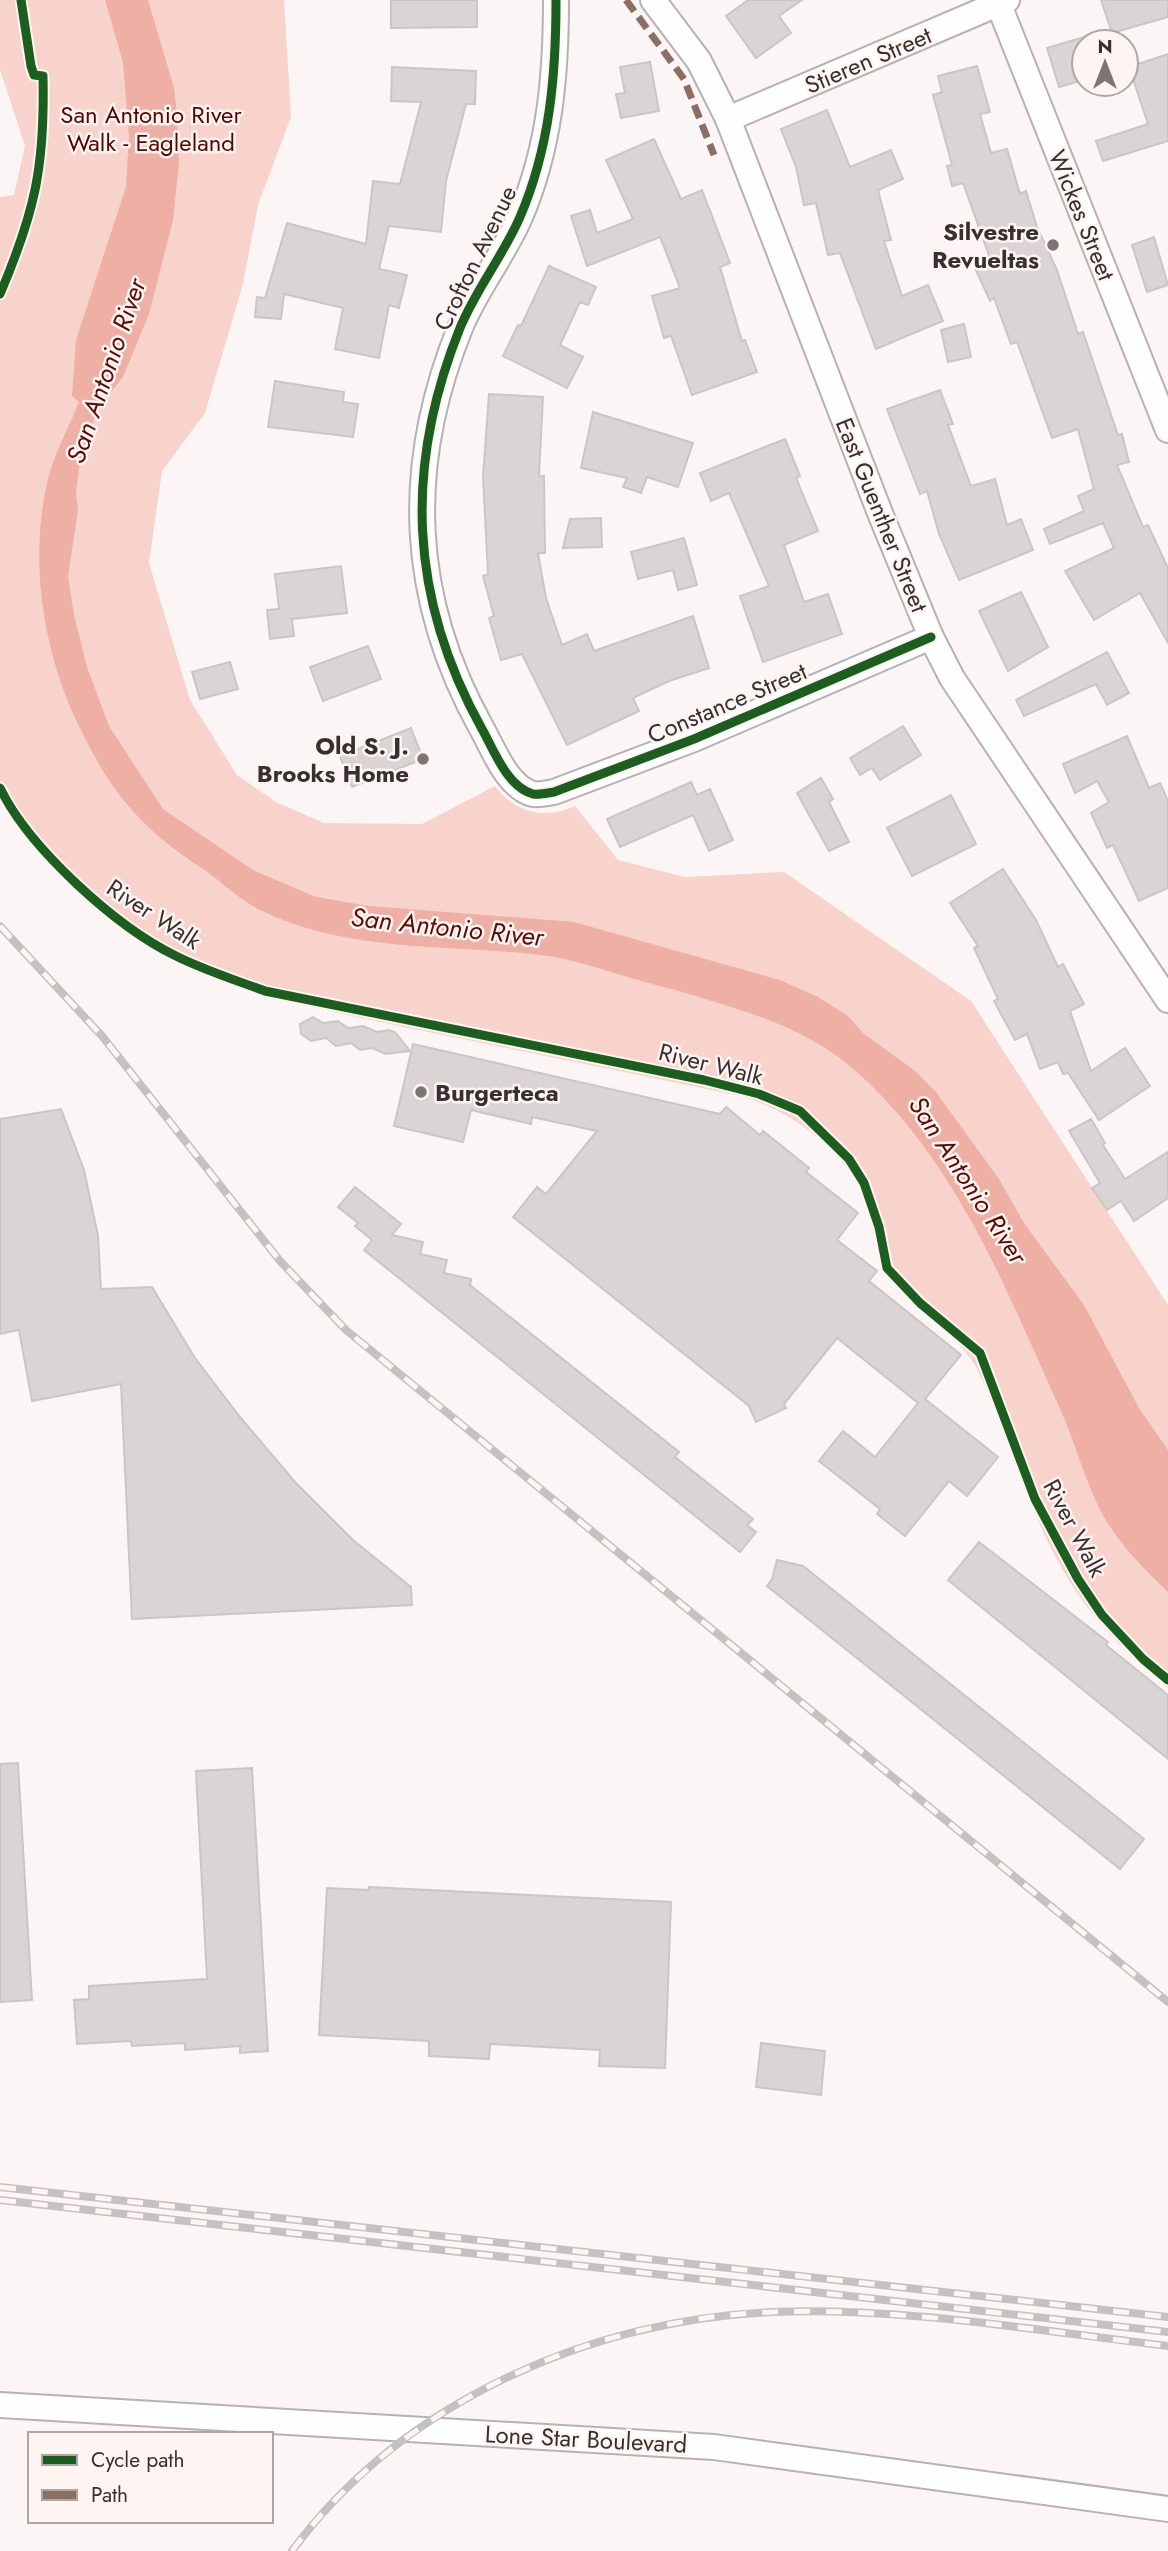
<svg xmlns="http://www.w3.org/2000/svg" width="1168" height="2551" font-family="Jost,sans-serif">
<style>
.green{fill:#f7d3cc}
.water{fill:#eeafa4}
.building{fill:#dad5d4;stroke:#cbc6c6;stroke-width:2}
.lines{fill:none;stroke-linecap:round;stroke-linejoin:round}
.minor-casing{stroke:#b7b2b1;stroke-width:28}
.minor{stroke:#fefefe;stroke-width:24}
.rail-casing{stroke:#c3c1c1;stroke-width:8}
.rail{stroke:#fef4f2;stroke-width:5;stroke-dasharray:16;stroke-linecap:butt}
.quiet{stroke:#8d6e63;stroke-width:7;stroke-dasharray:14 7;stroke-linecap:butt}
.cycleway-casing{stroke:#fef4f2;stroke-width:13}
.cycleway{stroke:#1b5e20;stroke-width:9}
.poi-dot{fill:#7b7574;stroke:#fef4f2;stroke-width:2.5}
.labels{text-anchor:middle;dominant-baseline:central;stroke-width:5;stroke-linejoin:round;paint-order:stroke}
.street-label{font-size:24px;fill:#36302f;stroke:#fef4f2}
.park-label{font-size:24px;fill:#560501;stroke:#fef4f2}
.poi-label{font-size:24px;font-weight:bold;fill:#36302f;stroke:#fef4f2;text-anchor:end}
.water-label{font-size:26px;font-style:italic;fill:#5b0c05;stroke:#fef4f2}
</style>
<rect width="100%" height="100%" fill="#fbf6f5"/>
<path class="green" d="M0 0H284L291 117 258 205 243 284 205 413 162 471 149 563 190 700 237 775 276 802 324 823 422 824 495 786C515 813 545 820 575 806L618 860 685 877 784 872 971 1001 1168 1305V1688C1134 1660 1100 1628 1076 1591 1029 1522 1012 1438 975 1365 952 1329 911 1307 887 1272 875 1253 874 1228 867 1207 850 1153 796 1114 745 1097 648 1077 550 1057 453 1037 260 997 116 977 0 798V197L14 195 25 146 0 70Z"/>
<path class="water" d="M105 0H148L174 88 177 113 179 163 173 220 149 314 123 377 98 408 80 461 76 492 78 511 68 576 74 615 87 667 109 726 163 809 253 870 316 897 369 906 574 922 780 980 818 997 848 1016 863 1033 915 1071 936 1092 999 1179 1024 1223 1084 1305 1139 1408 1168 1450V1592C1146 1571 1123 1548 1107 1522 1087 1489 1077 1447 1061 1411 1007 1292 958 1163 858 1073 814 1033 759 1015 702 998 678 990 654 985 631 978 601 969 573 959 541 955 448 944 347 953 260 910 237 898 221 881 200 867 138 826 109 790 77 722 42 648 29 558 48 479 55 452 69 427 79 402L72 396 76 340 126 187 129 135 123 62Z"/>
<g class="building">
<polygon points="391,0 477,0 477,27 391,28"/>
<polygon points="748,0 802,0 779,16 791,33 756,58 726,16"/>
<polygon points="1101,0 1168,0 1168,17 1112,33"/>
<polygon points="1084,37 1084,80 1059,87 1047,48"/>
<polygon points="1168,54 1168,141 1103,161 1096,141 1148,124 1129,67"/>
<polygon points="650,62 659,111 621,118 616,94 625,93 620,67"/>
<polygon points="977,66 990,112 980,114 991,153 1007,149 1020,194 1026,191 1037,227 1057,270 1078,334 1083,332 1118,435 1122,434 1129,462 1117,465 1143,527 1148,525 1168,568 1168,643 1140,593 1094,620 1065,571 1114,548 1103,523 1050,544 1044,529 1084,511 1078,496 1094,489 1078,429 1052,438 1017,342 1011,344 994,298 990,301 975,268 991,261 963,183 952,186 947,166 952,165 933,95 942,92 938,76"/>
<polygon points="392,67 476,71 475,104 466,104 446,181 441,232 389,226 379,269 407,275 399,308 389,305 379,358 335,349 343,308 284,294 281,319 255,317 257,297 265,298 287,223 366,244 373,181 400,184 421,102 391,101"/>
<polygon points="827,110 850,167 891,150 903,179 878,190 891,240 884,241 902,296 928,285 943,321 876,349 840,253 828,255 816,203 804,205 796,167 781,129"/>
<polygon points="654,139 681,199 702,190 730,263 720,267 742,341 745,340 757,372 692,395 671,336 664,338 652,296 680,288 660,237 587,266 571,216 590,210 597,233 633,219 606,160"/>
<polygon points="1154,237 1168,285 1147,292 1132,245"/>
<polygon points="549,266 596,287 588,305 580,302 560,345 583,357 567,388 503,356 518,325 521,326"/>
<polygon points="964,324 971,357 948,362 941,330"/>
<polygon points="275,381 344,392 343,402 358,404 353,437 268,427"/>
<polygon points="940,390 953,424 948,425 971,486 995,479 1007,525 1021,519 1033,550 959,580 939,534 927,491 920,494 887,409"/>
<polygon points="489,394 543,397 539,476 544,476 545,553 538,553 546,598 562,645 587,634 594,651 693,616 709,668 669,681 633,698 639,711 567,745 522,654 501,660 489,618 494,616 483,576 488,574 483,477"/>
<polygon points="593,412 693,443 678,487 647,477 641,493 623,487 627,478 581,468"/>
<polygon points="785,439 800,476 796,478 818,531 784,545 804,602 828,594 842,634 763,662 740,596 769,586 729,493 711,501 700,473"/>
<polygon points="601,518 602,547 563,548 570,519"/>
<polygon points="684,538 697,585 678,590 673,570 638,579 631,552"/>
<polygon points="341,566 347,613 292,619 294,636 270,639 267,610 279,609 275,574"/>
<polygon points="1021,592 1048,647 1008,671 979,611"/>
<polygon points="368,646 381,679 323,701 310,667"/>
<polygon points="1107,652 1129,693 1107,705 1096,684 1024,716 1016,700"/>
<polygon points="230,662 238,689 200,699 192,672"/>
<polygon points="903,726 921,755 880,780 872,768 860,775 850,758"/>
<polygon points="411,728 423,759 352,787 340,756"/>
<polygon points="1127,736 1149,788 1160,783 1168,801 1168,888 1139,901 1113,845 1107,848 1091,813 1109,802 1097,781 1075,793 1063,764"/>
<polygon points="821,778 833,799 829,802 849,842 829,851 797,793"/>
<polygon points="691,782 697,795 710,789 733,840 709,851 693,815 620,847 607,819"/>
<polygon points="951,795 976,844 912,876 887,828"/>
<polygon points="1003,869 1036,920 1058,967 1063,964 1084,1004 1070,1011 1091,1071 1125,1048 1150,1086 1099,1120 1068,1073 1063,1074 1058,1062 1040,1069 1027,1034 1015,1040 994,1001 998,999 974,948 978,946 950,903"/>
<polygon points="313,1017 323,1023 338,1021 348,1028 363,1026 377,1032 389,1030 395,1032 410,1051 386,1054 372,1048 360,1050 351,1043 336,1046 326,1038 311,1041 301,1034 300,1024"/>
<polygon points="413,1044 720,1114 726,1107 760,1135 763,1131 809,1168 806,1172 858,1213 837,1240 877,1271 869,1281 961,1355 925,1399 998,1457 967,1496 949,1481 905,1536 877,1514 880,1509 819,1461 843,1431 875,1457 918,1403 837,1338 784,1404 786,1408 756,1422 749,1406 513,1217 537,1187 546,1194 597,1131 532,1117 531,1124 471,1110 463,1142 394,1126"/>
<polygon points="61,1109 84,1170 98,1236 101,1289 152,1287 195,1358 240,1417 295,1482 353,1540 411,1587 412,1605 132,1619 121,1384 32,1401 19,1330 0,1334 0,1119"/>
<polygon points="1091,1119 1105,1143 1103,1145 1125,1179 1168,1152 1168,1198 1134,1221 1121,1201 1107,1210 1092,1188 1100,1183 1069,1131"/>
<polygon points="355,1187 401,1224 392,1235 423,1242 420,1254 447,1260 444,1273 471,1279 470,1285 679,1452 675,1457 753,1519 747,1525 756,1532 740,1552 364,1250 372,1240 355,1226 358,1223 338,1207"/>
<polygon points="979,1542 1108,1642 1106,1645 1168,1695 1168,1759 948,1580"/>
<polygon points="777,1560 803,1566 1144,1839 1120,1869 767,1586 772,1579"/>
<polygon points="18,1763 32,2000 0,2002 0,1764"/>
<polygon points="252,1768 268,2051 240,2053 240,2046 185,2050 185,2043 132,2046 131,2041 77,2044 74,2000 89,1999 89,1986 207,1979 196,1771"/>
<polygon points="369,1887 671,1902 665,2068 599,2066 600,2050 490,2044 489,2059 429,2056 429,2041 319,2035 327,1888 369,1890"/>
<polygon points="761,2043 825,2051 821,2095 756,2087"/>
</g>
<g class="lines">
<g class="minor-casing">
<g id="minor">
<path d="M556 0C556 75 550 147 520 217 503 256 476 289 460 328 404 467 409 598 482 729 494 750 507 787 533 794 539 795 548 793 554 792L694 739 931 637"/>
<polyline points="653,0 699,61 728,119 880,513 931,637 952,678 1168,1000"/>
<polyline points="997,0 1168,430"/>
<polyline points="728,119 1007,0"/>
<polyline points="0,2405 714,2447 1168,2509"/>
</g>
</g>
<use href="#minor" class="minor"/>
<g class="rail-casing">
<g id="rail">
<polyline points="0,926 102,1036 280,1261 346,1330 1168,2002"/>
<polyline points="0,2187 1168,2317"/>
<polyline points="0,2200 1168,2332"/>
<path d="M292 2551C402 2402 591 2319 773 2312 903 2307 1039 2331 1168 2346"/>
</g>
</g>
<use href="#rail" class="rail"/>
<polyline class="quiet" points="626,0 684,79 714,155"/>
<g class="cycleway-casing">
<g id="cycleway">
<path d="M556 0C556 75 550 147 520 217 503 256 476 289 460 328 404 467 409 598 482 729 494 750 507 787 533 794 539 795 548 793 554 792L694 739 931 637"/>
<path d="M0 294C35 212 45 166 43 76L34 75 31 66 21 0"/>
<path d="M0 788C29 848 116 927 176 956 204 970 235 980 265 991L704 1080 759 1094 800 1111 849 1159 864 1183 879 1227 887 1268 920 1303 980 1353 1035 1499 1078 1579 1102 1615 1143 1659 1168 1680"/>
</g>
</g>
<use href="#cycleway" class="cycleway"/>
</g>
<g class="poi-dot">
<circle cx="1053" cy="245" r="7"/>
<circle cx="423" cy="759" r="7"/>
<circle cx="421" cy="1092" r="7"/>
</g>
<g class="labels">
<g class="street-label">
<text transform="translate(868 60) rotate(-23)">Stieren Street</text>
<text transform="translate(1082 215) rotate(68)">Wickes Street</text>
<text transform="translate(475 258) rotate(-64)">Crofton Avenue</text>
<text transform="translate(882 515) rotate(68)">East Guenther Street</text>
<text transform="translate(727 703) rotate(-23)">Constance Street</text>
<text transform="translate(154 914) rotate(33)">River Walk</text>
<text transform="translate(711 1064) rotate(14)">River Walk</text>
<text transform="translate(1075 1528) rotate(62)">River Walk</text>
<text transform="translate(586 2439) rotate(3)">Lone Star Boulevard</text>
</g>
<g class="park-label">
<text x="151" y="114">San Antonio River<tspan x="151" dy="28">Walk - Eagleland</tspan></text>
</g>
<g class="poi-label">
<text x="1039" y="231">Silvestre<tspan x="1039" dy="28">Revueltas</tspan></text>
<text x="409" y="745">Old S. J.<tspan x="409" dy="28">Brooks Home</tspan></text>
<text x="435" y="1092" text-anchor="start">Burgerteca</text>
</g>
<g class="water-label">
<text transform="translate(106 371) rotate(-71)">San Antonio River</text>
<text transform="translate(447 927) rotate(6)">San Antonio River</text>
<text transform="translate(968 1180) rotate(57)">San Antonio River</text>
</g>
</g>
<rect x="28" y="2432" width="245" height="91" fill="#fef4f2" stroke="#aea6a4" stroke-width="2"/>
<rect x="42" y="2455" width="35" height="10" fill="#1b5e20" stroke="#aea6a4" stroke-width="2"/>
<text x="91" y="2467" font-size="21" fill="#36302f">Cycle path</text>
<rect x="42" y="2490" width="35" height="10" fill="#8d6e63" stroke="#aea6a4" stroke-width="2"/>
<text x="91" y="2502" font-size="21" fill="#36302f">Path</text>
<g transform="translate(1105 63)"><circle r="33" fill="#fef4f2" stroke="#aea6a4" stroke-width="2"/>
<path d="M0-5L12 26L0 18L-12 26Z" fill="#7b7574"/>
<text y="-10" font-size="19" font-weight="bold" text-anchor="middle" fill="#36302f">N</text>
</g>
</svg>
